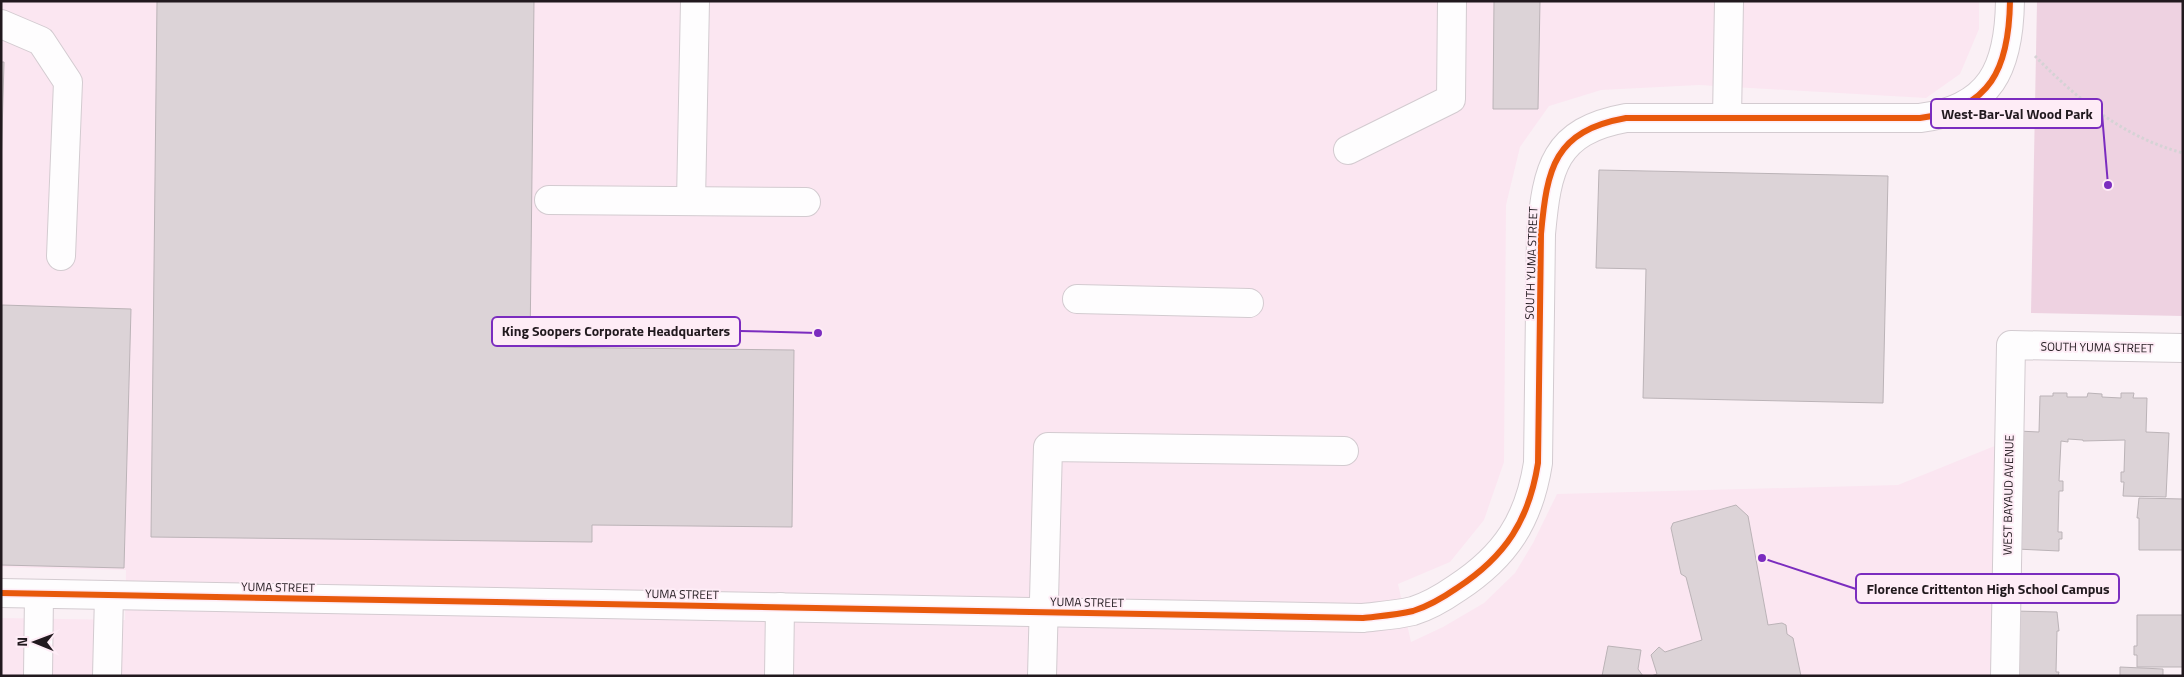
<svg xmlns="http://www.w3.org/2000/svg" width="2184" height="677" font-family="'Titillium Web',sans-serif">
<style>
.built{fill:#fbe6f1}
.green{fill:#eed2e1}
.building{fill:#dcd3d7;stroke:#bbb3b7}
.lines{fill:none;stroke-linecap:round;stroke-linejoin:round}
.minor-casing{stroke:#d3cbd0;stroke-width:30}
.path{stroke:#d5d3d5;stroke-width:3;stroke-dasharray:2.5 2.5;stroke-linecap:butt}
.minor{stroke:#fefdfe;stroke-width:28}
.cycleway-casing{stroke:#feecf6;stroke-width:9}
.cycleway{stroke:#e8590c;stroke-width:6}
.labels{text-anchor:middle;dominant-baseline:central;stroke-width:4;stroke-linejoin:round;paint-order:stroke}
.street-label{font-size:12px;fill:#21191e;stroke:#feecf6}
.leader{fill:none;stroke:#7b2cbf;stroke-width:2}
.callout-dot{fill:#7b2cbf;stroke:#feecf6;stroke-width:2}
.callout{fill:#feecf6;stroke:#7b2cbf;stroke-width:2}
.callout-label{font-size:14px;text-anchor:middle;font-weight:bold;fill:#21191e}
</style>
<rect width="100%" height="100%" fill="#faf0f5"/>
<polygon class="built" points="1,1 1979,1 1979,29 1960,74 1926,98 1699,85 1601,90 1549,106 1520,147 1506,205 1504,462 1484,520 1450,562 1398,584 1411,642 1443,627 1484,603 1515,573 1533,543 1557,494 1898,485 2002,443 1997,676 1,676 1,618 125,620 126,570 1,567"/>
<polygon class="green" points="2037,1 2183,1 2183,316 2031,313"/>
<g class="building">
<polygon points="157,1 534,1 530,347 794,350 792,527 592,525 592,542 151,537"/>
<polygon points="1494,1 1540,1 1538,109 1493,109"/>
<polygon points="1,62 4,62 1,170"/>
<polygon points="1599,170 1888,176 1883,403 1643,398 1646,269 1596,268"/>
<polygon points="2,305 131,309 124,568 1,565"/>
<polygon points="2053,393 2067,393 2067,397 2087,397 2088,393 2102,394 2102,397 2121,398 2121,393 2134,393 2133,398 2147,398 2146,432 2169,433 2166,497 2123,496 2124,482 2121,482 2121,472 2124,472 2125,440 2083,441 2083,440 2068,439 2068,442 2061,441 2059,481 2063,481 2063,491 2059,491 2058,532 2062,532 2062,539 2059,539 2059,551 2016,549 2018,431 2039,432 2040,396 2053,396"/>
<polygon points="2139,498 2183,499 2183,550 2139,550 2139,518 2137,518"/>
<polygon points="1736,505 1748,516 1768,625 1782,623 1786,625 1787,634 1793,638 1801,676 1651,676 1657,674 1651,655 1659,647 1665,652 1702,640 1686,577 1681,574 1671,528 1673,523"/>
<polygon points="2014,611 2057,612 2059,631 2057,631 2056,672 2059,672 2058,676 2009,676"/>
<polygon points="2137,615 2183,615 2183,667 2137,667 2137,655 2134,655 2134,646 2137,646"/>
<polygon points="1608,646 1641,650 1638,669 1643,676 1602,676"/>
<polygon points="2120,667 2163,669 2163,676 2120,676"/>
</g>
<g class="lines">
<g class="minor-casing">
<g id="minor">
<polyline points="1,24 41,41 68,82 61,256"/>
<polyline points="1727,118 1729,1"/>
<polyline points="1348,150 1451,99 1452,1"/>
<polyline points="549,200 806,202"/>
<polyline points="691,201 695,1"/>
<polyline points="1077,299 1249,303"/>
<path d="M1 593 1363 618C1380 616 1396 615 1413 611 1429 606 1444 597 1457 588 1506 556 1529 520 1538 463L1541 234C1547 168 1554 131 1626 118H1920C1991 109 2009 68 2010 1"/>
<polyline points="38,676 39,594"/>
<polyline points="107,676 109,595"/>
<polyline points="779,676 780,607"/>
<polyline points="1042,676 1048,447 1344,451"/>
<polyline points="2005,676 2011,345 2183,348"/>
</g>
</g>
<path class="path" d="M2035 56C2077 99 2123 137 2183 153"/>
<use href="#minor" class="minor"/>
<g class="cycleway-casing">
<path id="cycleway" d="M1 593 1363 618C1380 616 1396 615 1413 611 1429 606 1444 597 1457 588 1506 556 1529 520 1538 463L1541 234C1547 168 1554 131 1626 118H1920C1991 109 2009 68 2010 1"/>
</g>
<use href="#cycleway" class="cycleway"/>
</g>
<g class="labels">
<g class="street-label">
<text transform="translate(1531 263) rotate(-88)">SOUTH YUMA STREET</text>
<text transform="translate(2097 347) rotate(1)">SOUTH YUMA STREET</text>
<text transform="translate(2008 495) rotate(-89)">WEST BAYAUD AVENUE</text>
<text transform="translate(278 587) rotate(1)">YUMA STREET</text>
<text transform="translate(682 594) rotate(1)">YUMA STREET</text>
<text transform="translate(1087 602) rotate(1)">YUMA STREET</text>
</g>
</g>
<path class="leader" d="M2108 185L2102 114M818 333L740 331M1762 558L1856 589"/>
<g class="callout-dot">
<circle cx="2108" cy="185" r="5"/>
<circle cx="818" cy="333" r="5"/>
<circle cx="1762" cy="558" r="5"/>
</g>
<g class="callout">
<rect x="1931" y="99" width="171" height="29" rx="5"/>
<rect x="492" y="317" width="248" height="29" rx="5"/>
<rect x="1856" y="574" width="263" height="29" rx="5"/>
</g>
<g class="callout-label">
<text x="2017" y="119">West-Bar-Val Wood Park</text>
<text x="616" y="336">King Soopers Corporate Headquarters</text>
<text x="1988" y="594">Florence Crittenton High School Campus</text>
</g>
<rect width="2184" height="677" fill="none" stroke="#21191e" stroke-width="5"/>
<g transform="translate(35 642) rotate(271)" stroke="#feecf6" stroke-width="4" paint-order="stroke">
<path d="M0-4L9 19L0 12L-9 19Z" fill="#21191e"/>
<text y="-8" font-size="14" font-weight="bold" text-anchor="middle" fill="#21191e">N</text>
</g>
</svg>
